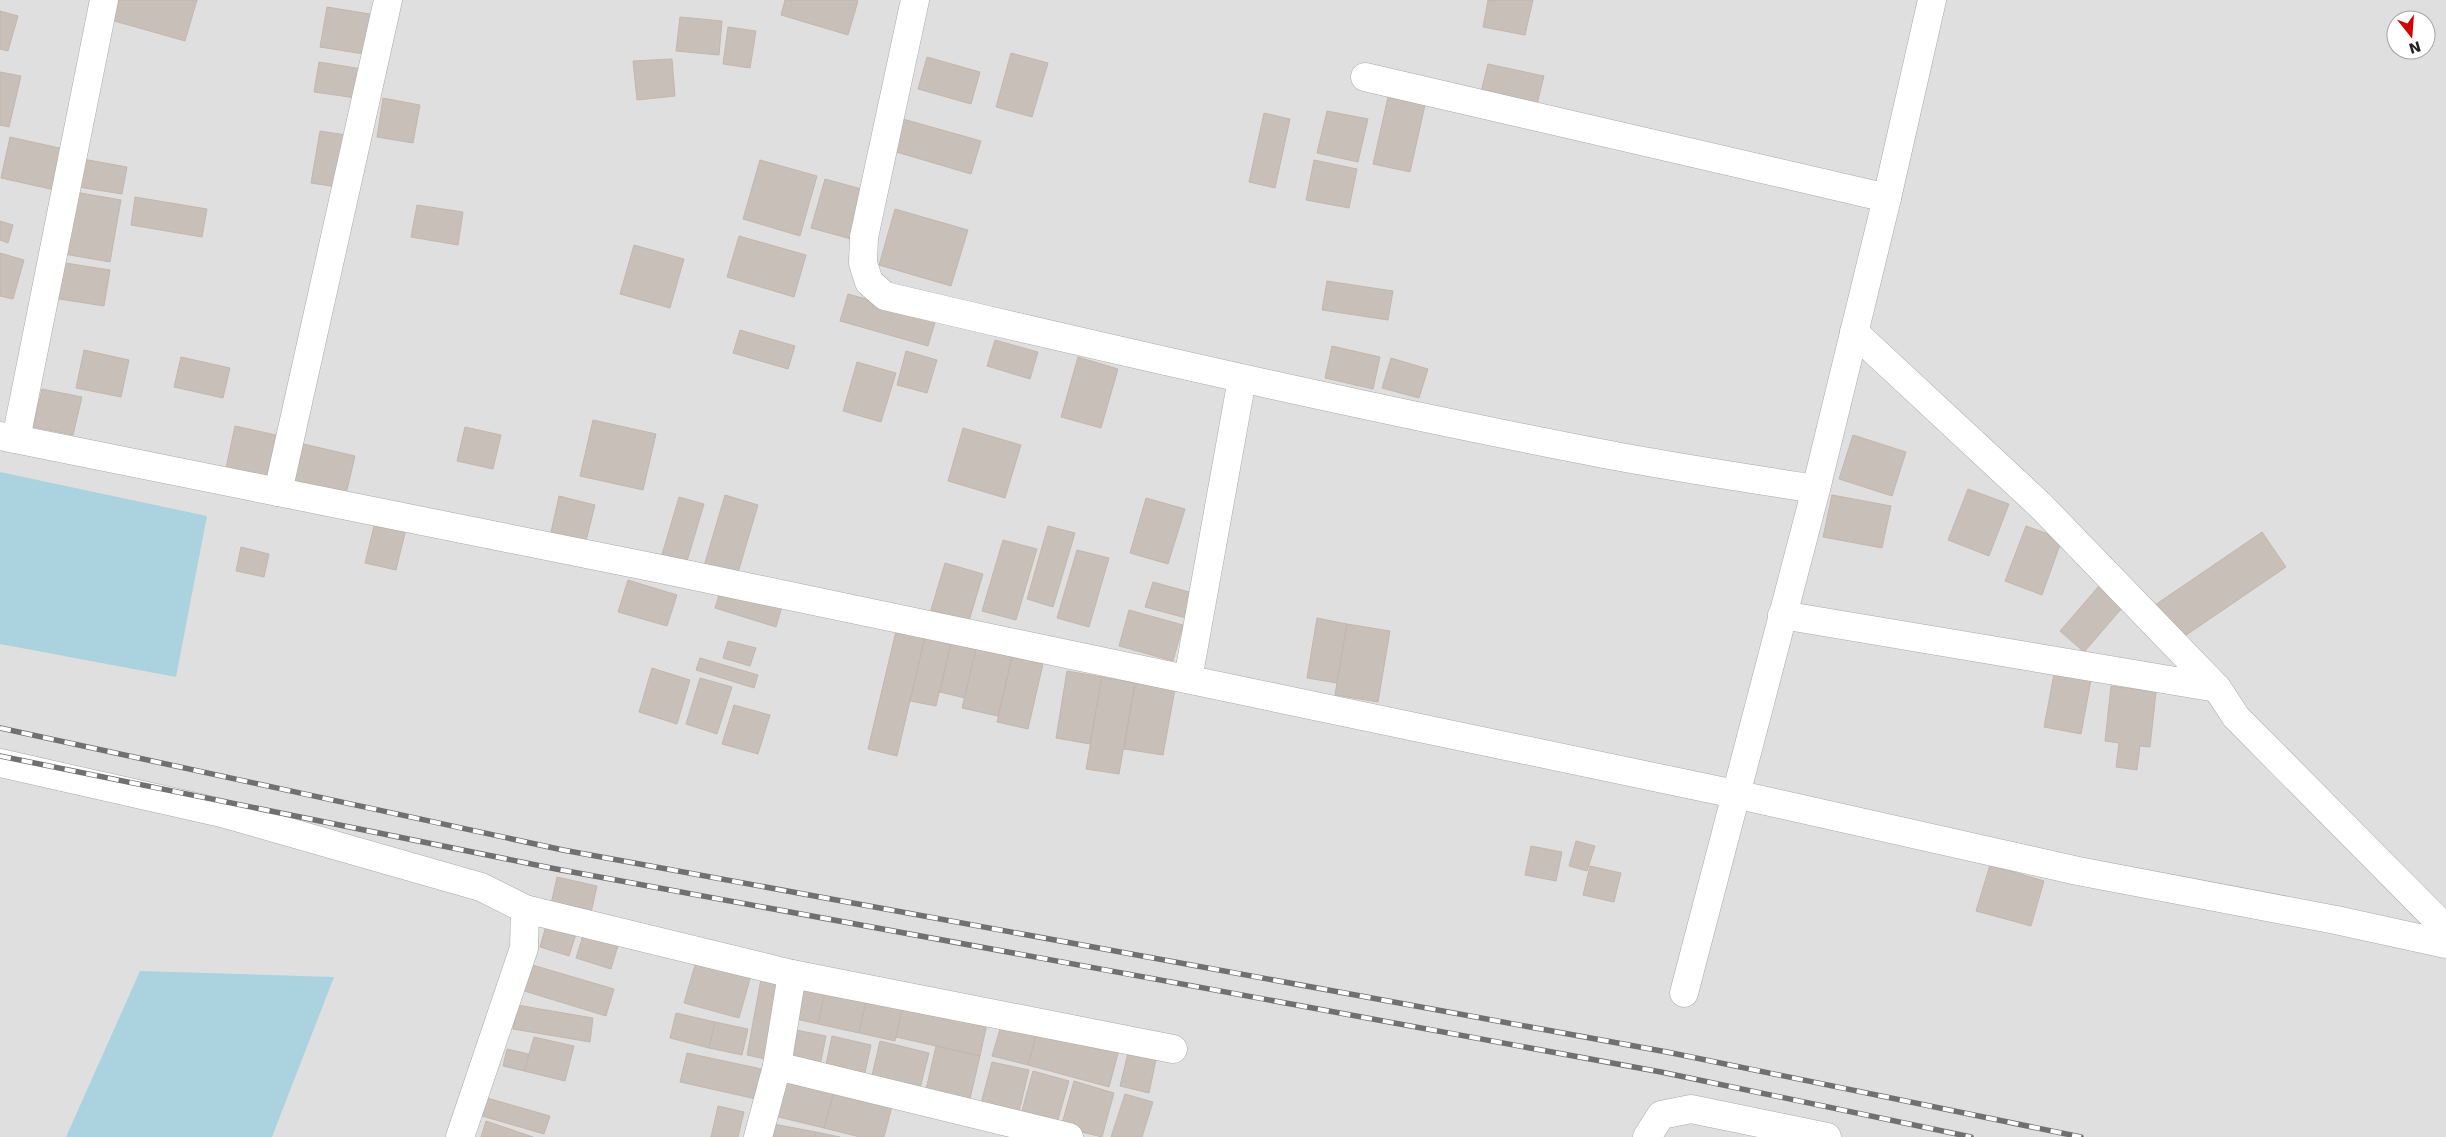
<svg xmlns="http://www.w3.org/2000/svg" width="2446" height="1137" font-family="'DejaVu Sans',sans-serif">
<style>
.residential{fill:#e0dfdf;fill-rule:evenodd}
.water{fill:#aad3df}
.building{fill:#c7bfb8;stroke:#c4b6ab}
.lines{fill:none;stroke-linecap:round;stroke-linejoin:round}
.street-casing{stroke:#a9a9a9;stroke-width:29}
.street{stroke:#fff;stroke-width:28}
.rail-casing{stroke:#707070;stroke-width:5.5}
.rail{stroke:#fff;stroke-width:4;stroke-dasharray:11;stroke-linecap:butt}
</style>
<rect width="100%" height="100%" fill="#f2efe9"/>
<path class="residential" d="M0 0H2446V1137H0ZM2396 20H2426V50H2396Z"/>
<g class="water">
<polygon points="0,472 207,516 176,677 0,644"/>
<polygon points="140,971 334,977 272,1137 66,1137"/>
</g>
<g class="building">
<polygon points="117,0 197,0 185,41 111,20"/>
<polygon points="785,0 854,0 858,1 848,35 781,15"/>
<polygon points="1488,0 1533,0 1525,35 1483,27"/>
<polygon points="327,7 376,15 370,55 320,47"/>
<polygon points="0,11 18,16 8,51 0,49"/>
<polygon points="680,17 722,21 719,55 676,51"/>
<polygon points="728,27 756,31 750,68 723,64"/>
<polygon points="1011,53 1048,63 1032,117 996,107"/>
<polygon points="927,57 980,72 971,104 918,89"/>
<polygon points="672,59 675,96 637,100 633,61"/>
<polygon points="319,62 368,70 363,99 314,92"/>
<polygon points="1488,64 1544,76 1536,108 1480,96"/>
<polygon points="0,72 21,76 9,127 0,125"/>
<polygon points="1388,97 1425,105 1410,172 1373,164"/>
<polygon points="383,98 420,105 413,143 377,137"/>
<polygon points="1327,111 1368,119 1358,162 1317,153"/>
<polygon points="1264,113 1290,119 1275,188 1249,182"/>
<polygon points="903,119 981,141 971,174 893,151"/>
<polygon points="320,131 346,135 337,187 311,183"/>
<polygon points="10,137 64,149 55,190 1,178"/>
<polygon points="77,158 127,167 122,194 72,186"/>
<polygon points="760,160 817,176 800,236 743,219"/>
<polygon points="1314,160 1357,169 1349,208 1306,200"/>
<polygon points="825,179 865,190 851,239 811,228"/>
<polygon points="75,192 121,200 110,262 64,254"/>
<polygon points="135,197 207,209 202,237 131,225"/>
<polygon points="417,205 463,212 458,245 411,237"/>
<polygon points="895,209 968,230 951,286 879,265"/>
<polygon points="0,221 13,225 8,243 0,240"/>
<polygon points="739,236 806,255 794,297 727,277"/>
<polygon points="634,245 684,259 670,308 620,294"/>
<polygon points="0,253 24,260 13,299 0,296"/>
<polygon points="59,262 110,270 104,306 53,298"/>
<polygon points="1327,281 1393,291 1388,320 1322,310"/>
<polygon points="848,294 936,319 928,346 840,321"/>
<polygon points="740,330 795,346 788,369 733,353"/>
<polygon points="995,340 1038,352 1030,379 987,366"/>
<polygon points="1332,346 1380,357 1373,389 1325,378"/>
<polygon points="84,350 129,360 121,397 76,388"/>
<polygon points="906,351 937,360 927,393 897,385"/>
<polygon points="181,357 230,368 223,398 174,387"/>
<polygon points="1078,357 1118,369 1101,428 1061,417"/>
<polygon points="1391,358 1428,369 1419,398 1382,388"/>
<polygon points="857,362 896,373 881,422 843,411"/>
<polygon points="42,389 82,397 73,435 33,427"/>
<polygon points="593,420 656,434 643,490 580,476"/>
<polygon points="235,426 285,437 275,479 226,468"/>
<polygon points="465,427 501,435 493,469 457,461"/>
<polygon points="963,428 1021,445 1005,498 948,481"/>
<polygon points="1853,435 1906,452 1892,496 1839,479"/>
<polygon points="295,442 355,456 346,494 285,480"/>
<polygon points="1968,489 2009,504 1989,556 1948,540"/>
<polygon points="725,495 758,505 737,576 704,566"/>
<polygon points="1832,495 1891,506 1882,548 1823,537"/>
<polygon points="559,496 595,505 584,549 549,541"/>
<polygon points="679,497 704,504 685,568 660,561"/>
<polygon points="1146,498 1185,509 1168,564 1130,553"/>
<polygon points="375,522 406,529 396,570 365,563"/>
<polygon points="1048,526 1075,533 1053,607 1027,599"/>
<polygon points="2026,526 2062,539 2042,595 2005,581"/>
<polygon points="2262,532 2286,567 2179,640 2155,605"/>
<polygon points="1003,540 1037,549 1016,620 982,611"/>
<polygon points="241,547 269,554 264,577 236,571"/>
<polygon points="1077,550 1109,558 1089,627 1057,618"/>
<polygon points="945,563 983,574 969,621 931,610"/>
<polygon points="628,580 677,595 667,626 618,612"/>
<polygon points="1153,582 1193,593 1186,618 1145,607"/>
<polygon points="722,585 783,603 776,627 715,608"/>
<polygon points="2099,586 2123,607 2084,652 2060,631"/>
<polygon points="1129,610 1183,625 1173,661 1119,646"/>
<polygon points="1317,618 1347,624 1337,683 1307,678"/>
<polygon points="1347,624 1390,631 1378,702 1335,695"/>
<polygon points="896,631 925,637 897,756 868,749"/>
<polygon points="925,637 951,643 936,706 910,701"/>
<polygon points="728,641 756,648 750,666 723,658"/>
<polygon points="951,643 976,649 965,698 940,692"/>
<polygon points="976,649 1012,657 998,716 962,708"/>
<polygon points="1012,657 1043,664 1028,729 997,722"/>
<polygon points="700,658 758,675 754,688 696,670"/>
<polygon points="652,668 690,680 677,724 639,712"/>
<polygon points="1067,671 1102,677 1090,744 1056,738"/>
<polygon points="2054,674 2091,680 2081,734 2044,727"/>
<polygon points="1102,677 1135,683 1119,774 1086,769"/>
<polygon points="700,678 732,687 717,734 686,724"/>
<polygon points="1135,683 1175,689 1163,755 1124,749"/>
<polygon points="2111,686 2156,692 2150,747 2140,746 2137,770 2116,767 2119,743 2105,741"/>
<polygon points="734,705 770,715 758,754 722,744"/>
<polygon points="1576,841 1595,846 1587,871 1569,866"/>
<polygon points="1531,846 1562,852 1556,881 1525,875"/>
<polygon points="1990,865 2044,881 2031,926 1976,911"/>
<polygon points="1590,866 1621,873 1614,902 1583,895"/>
<polygon points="557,877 597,886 590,917 550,909"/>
<polygon points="548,919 578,928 569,956 540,947"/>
<polygon points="584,932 619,942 611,969 576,958"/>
<polygon points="697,958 752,972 739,1018 684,1003"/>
<polygon points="529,964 614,989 606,1016 521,990"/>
<polygon points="796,977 827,983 818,1024 787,1017"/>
<polygon points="761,979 784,983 769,1060 747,1055"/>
<polygon points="827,983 868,992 859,1033 818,1024"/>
<polygon points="868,992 904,1000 895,1041 859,1033"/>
<polygon points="904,1000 988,1019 980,1056 896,1037"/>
<polygon points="517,1005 593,1018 590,1042 513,1029"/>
<polygon points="676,1013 715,1022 709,1048 670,1038"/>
<polygon points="1003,1019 1038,1029 1028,1065 992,1056"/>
<polygon points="715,1022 748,1029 742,1055 709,1048"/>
<polygon points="786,1028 826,1036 820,1066 780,1058"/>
<polygon points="1038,1029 1119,1050 1109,1087 1028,1065"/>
<polygon points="832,1036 871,1045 864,1077 825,1069"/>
<polygon points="534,1037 574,1046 565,1081 524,1071"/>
<polygon points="880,1041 929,1053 918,1096 870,1084"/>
<polygon points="936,1046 980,1056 969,1103 925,1094"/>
<polygon points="507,1049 529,1054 524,1071 503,1066"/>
<polygon points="1129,1049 1157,1055 1149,1093 1120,1086"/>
<polygon points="687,1053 771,1071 765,1101 680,1082"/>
<polygon points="992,1062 1029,1070 1018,1116 980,1107"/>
<polygon points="782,1071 836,1085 824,1128 770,1115"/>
<polygon points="1033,1071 1069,1081 1057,1123 1021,1114"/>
<polygon points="1074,1081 1114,1093 1102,1137 1061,1127"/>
<polygon points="836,1085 894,1099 884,1137 860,1137 824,1128"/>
<polygon points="1125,1094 1153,1102 1142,1137 1111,1137"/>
<polygon points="487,1098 550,1116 544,1134 482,1116"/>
<polygon points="718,1106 744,1112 738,1137 711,1137"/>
<polygon points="486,1121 533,1137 481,1137"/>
<polygon points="768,1123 816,1132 815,1137 765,1137"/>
<polygon points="816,1132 840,1137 815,1137"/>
</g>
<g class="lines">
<g class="street-casing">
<g id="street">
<path d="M915 0 864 237 863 263 869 282 885 296C1119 351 1353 405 1589 451 1664 466 1740 477 1816 489"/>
<polyline points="1365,77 1887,198"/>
<polyline points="1854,332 2040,505 2217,688 2236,717 2446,929"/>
<polyline points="0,436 661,569 1735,794 2078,871 2336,920 2446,944"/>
<polyline points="16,439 104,0"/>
<polyline points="278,492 388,0"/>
<polyline points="1782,615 2217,688"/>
<polyline points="1188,679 1242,379"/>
<polyline points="0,763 222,813 481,887 525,909 524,948 460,1137"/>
<polyline points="525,909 792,974 1173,1049"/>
<polyline points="1684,993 1816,489 1887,198 1932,0"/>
<polyline points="777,1066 1069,1137"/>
<polyline points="758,1137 777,1066 792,974"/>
<polyline points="1647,1137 1661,1115 1691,1109 1827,1137"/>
</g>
</g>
<use href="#street" class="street"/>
<g class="rail-casing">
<g id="rail">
<polyline points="0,728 563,850 1667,1052 2081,1137"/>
<polyline points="0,756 556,869 1661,1072 1971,1137"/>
</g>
</g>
<use href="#rail" class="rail"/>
</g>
<g transform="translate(2411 35) rotate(163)"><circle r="24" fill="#ffffff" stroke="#a7a7a7"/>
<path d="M0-4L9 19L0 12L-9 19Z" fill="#d40000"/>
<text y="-8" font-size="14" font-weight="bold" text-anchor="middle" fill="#222222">N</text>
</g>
</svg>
